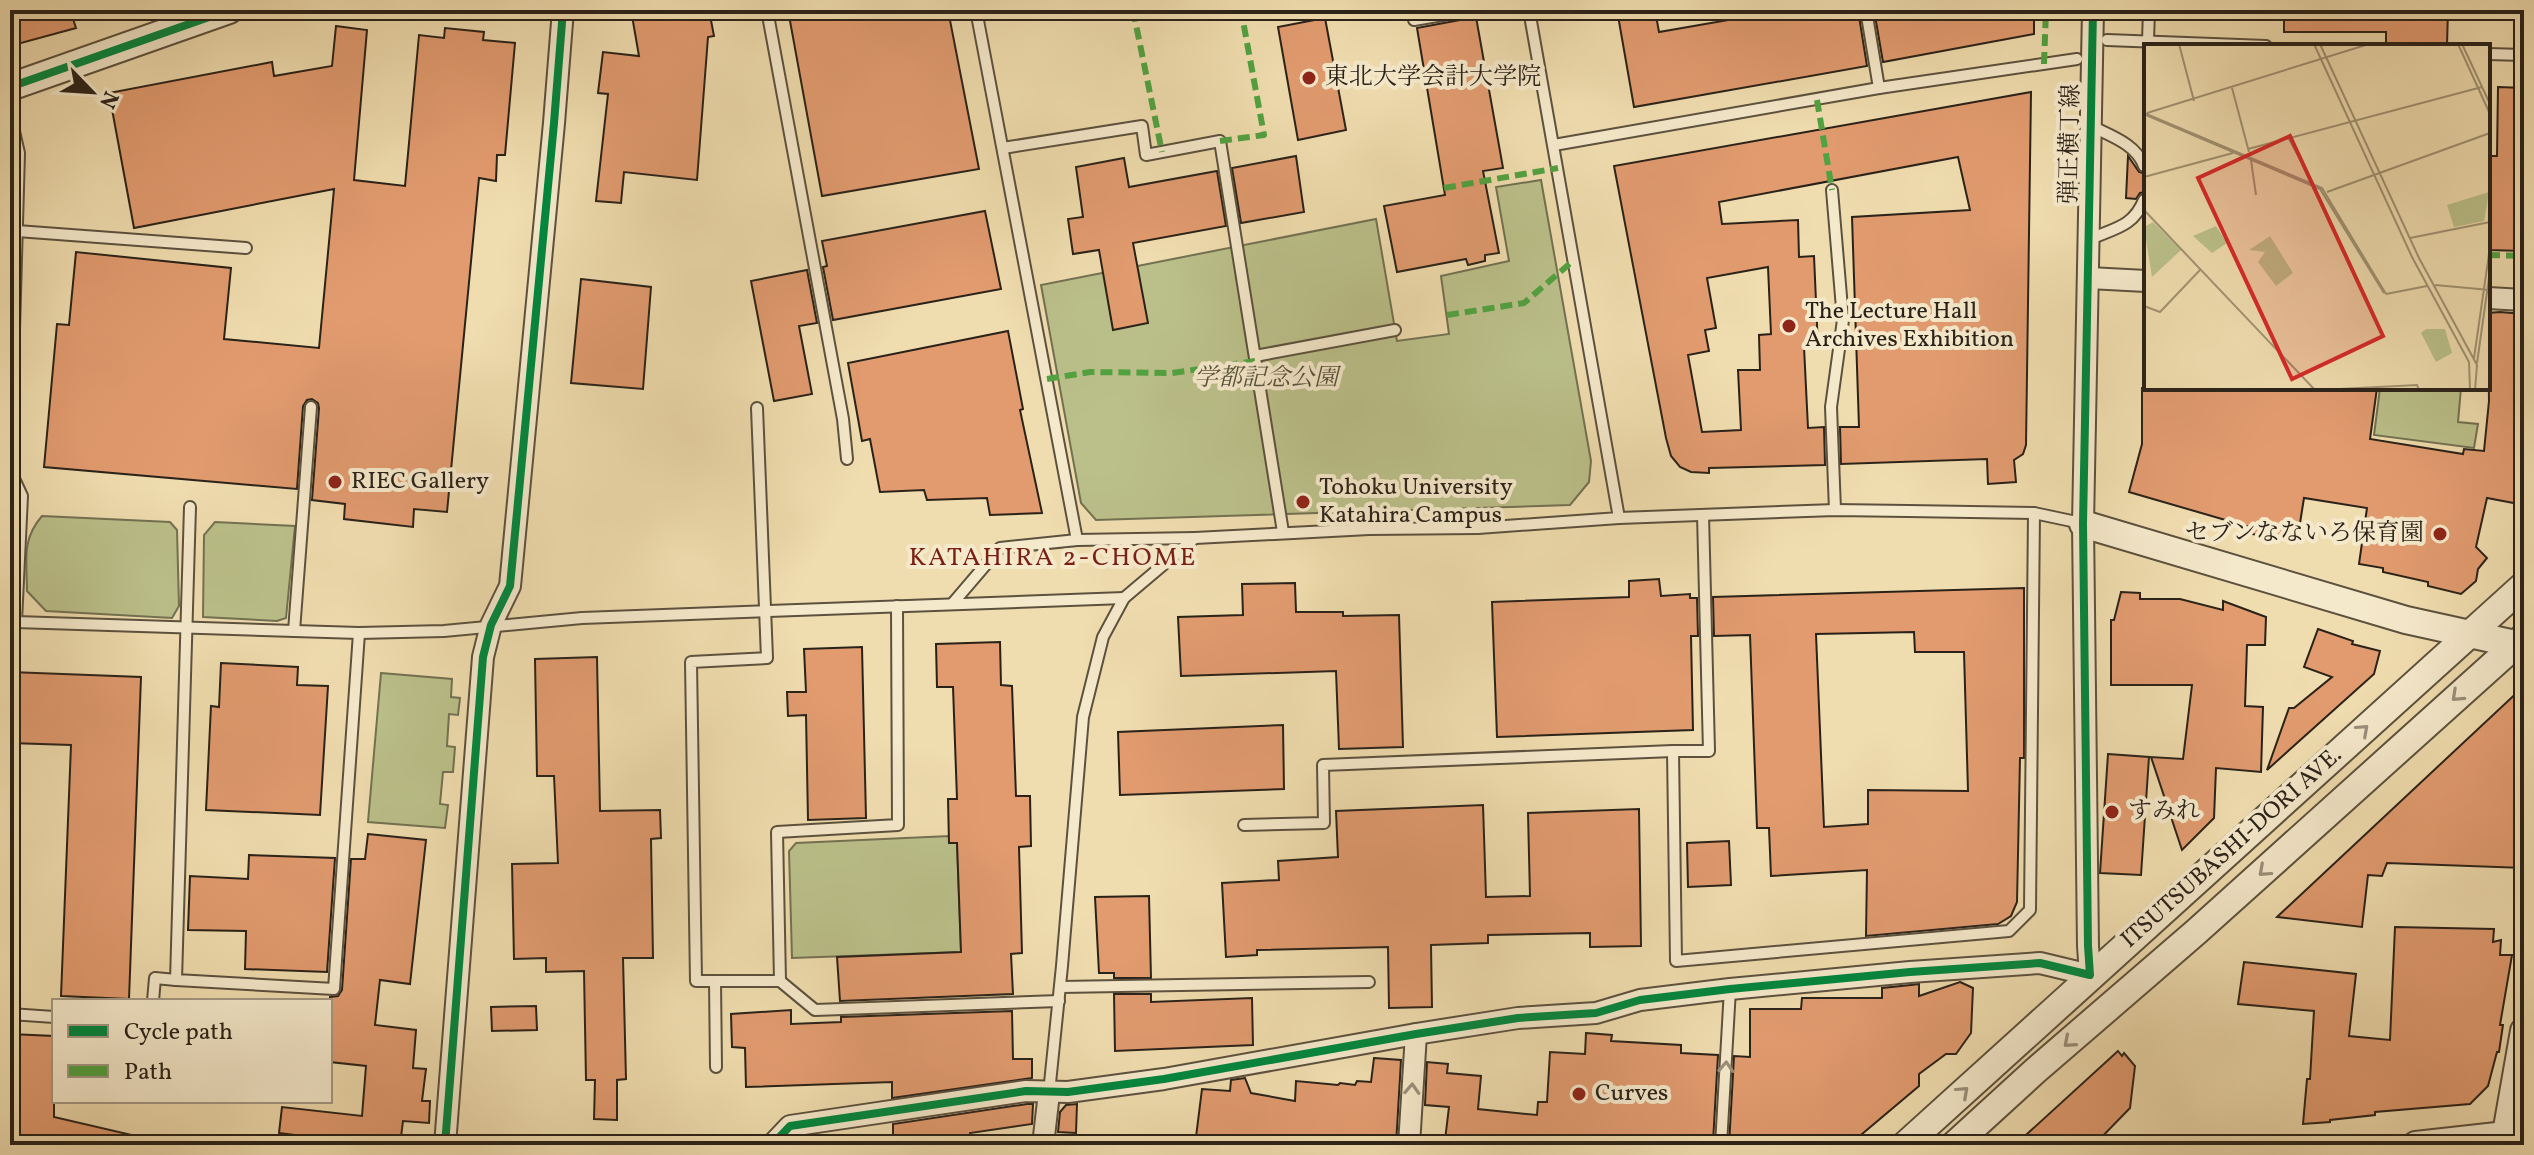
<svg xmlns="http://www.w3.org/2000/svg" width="2534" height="1155" font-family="Vollkorn,'Noto Serif JP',serif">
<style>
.green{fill:#bbc08a;stroke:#727152;stroke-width:2}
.building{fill:#e19b6f;stroke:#2a2219;stroke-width:2;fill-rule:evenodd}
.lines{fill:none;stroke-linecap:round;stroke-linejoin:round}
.service-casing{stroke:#5c513e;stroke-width:14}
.minor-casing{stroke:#5c513e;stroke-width:24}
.tertiary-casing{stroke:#5c513e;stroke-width:30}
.service{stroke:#f5e9cb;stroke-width:10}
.minor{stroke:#f5e9cb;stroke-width:20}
.tertiary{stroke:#f5e9cb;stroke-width:26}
.quiet{stroke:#51a240;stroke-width:6;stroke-dasharray:12 6;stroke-linecap:butt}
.cycleway-casing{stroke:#f5e9cb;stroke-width:13}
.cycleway{stroke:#00873e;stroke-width:8}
.oneway{stroke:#9a8f7b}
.poi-dot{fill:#8f2418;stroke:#f5e9cb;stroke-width:3}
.labels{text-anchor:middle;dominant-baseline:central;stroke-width:8;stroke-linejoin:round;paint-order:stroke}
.poi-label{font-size:24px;fill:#2a2219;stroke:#f5e9cb;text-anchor:start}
.street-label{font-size:24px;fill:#2a2219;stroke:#f5e9cb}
.park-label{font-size:24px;font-style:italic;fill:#56513b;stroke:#f5e9cb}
.neighbourhood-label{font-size:26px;letter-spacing:2px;fill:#7a1f14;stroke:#f5e9cb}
.inset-road{fill:none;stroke:#a19273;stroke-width:2}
.view{fill:#d62828;fill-opacity:0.15;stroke:#d62828;stroke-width:4}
.inset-edge{fill:none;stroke:#2a2219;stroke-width:4}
</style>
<rect width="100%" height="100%" fill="#f0ddaf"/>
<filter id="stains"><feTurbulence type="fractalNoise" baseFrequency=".0025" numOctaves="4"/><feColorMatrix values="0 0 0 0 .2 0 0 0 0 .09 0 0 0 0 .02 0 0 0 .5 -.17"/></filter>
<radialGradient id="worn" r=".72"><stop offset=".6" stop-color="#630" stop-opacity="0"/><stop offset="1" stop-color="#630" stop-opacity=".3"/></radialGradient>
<g class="green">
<polygon points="1541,180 1591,461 1589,482 1570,505 1096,520 1081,503 1041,285 1376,219 1397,341 1449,334 1441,276 1509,261 1496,187"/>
<polygon points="2380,388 2461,388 2458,422 2478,424 2474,448 2374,435"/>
<path d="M42 516 170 522 177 530 179 606 172 618 46 611 27 591C27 561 21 540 42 516Z"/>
<polygon points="215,522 295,526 286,618 277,621 203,617 204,535"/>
<polygon points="381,673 452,679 451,697 460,698 458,715 449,714 447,746 455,747 453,772 443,772 440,804 448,805 445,828 368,822"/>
<polygon points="949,836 949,843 957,843 961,952 792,958 789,851 796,843"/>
</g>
<g class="building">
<polygon points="10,10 70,10 76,28 10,46"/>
<polygon points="631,10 709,10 714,36 708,37 697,180 624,172 621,203 596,201 608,94 598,93 603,52 639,56"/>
<polygon points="788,10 948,10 979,169 822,196"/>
<polygon points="1617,10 1655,10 1659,32 1786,10 1858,10 1867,66 1634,107"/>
<polygon points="1874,10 2034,10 2034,34 1883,62"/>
<polygon points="2284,10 2448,10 2447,46 2386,46 2386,32 2284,32"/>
<polygon points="1476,17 1503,168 1483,171 1499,253 1485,255 1485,261 1468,265 1466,259 1397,272 1384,206 1445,195 1417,28"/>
<polygon points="1325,18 1346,130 1298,140 1278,27"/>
<polygon points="336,26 367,30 354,180 405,186 419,35 444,38 445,28 484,32 483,40 515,43 505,155 497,155 496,181 479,178 447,512 414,509 413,527 344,519 345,504 312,500 319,408 318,403 312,399 307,400 303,406 297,489 44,467 57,324 69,325 76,252 231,268 224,339 319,348 334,189 134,228 109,93 272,62 274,76 332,66"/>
<polygon points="2498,87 2524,88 2524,251 2488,250 2488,156 2497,156"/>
<path d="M2031 92 2026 445 2023 454 2014 460 2016 482 1988 484 1987 459 1841 464 1840 427H1859L1852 217 1970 210 1958 157 1719 202 1722 224 1798 220 1799 257 1814 256 1818 347H1804L1808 428 1824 427 1825 465 1709 468V473L1691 472 1680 467 1671 456 1666 438 1614 166ZM1768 267 1771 334 1759 335 1760 370H1738L1741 430 1702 432 1688 355 1709 351 1705 330 1716 328 1707 278Z"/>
<polygon points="1296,156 1304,212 1241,223 1232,168"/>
<polygon points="2128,156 2139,172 2146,174 2146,192 2140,193 2136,199 2126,198"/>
<polygon points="1124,158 1129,187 1217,171 1226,226 1133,243 1148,323 1113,330 1099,250 1073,254 1068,219 1083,217 1076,167"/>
<polygon points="985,211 1001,289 833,320 823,267 827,266 822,241"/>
<polygon points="807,270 817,323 799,326 812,394 774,401 751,281"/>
<polygon points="581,279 651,287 643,389 571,383"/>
<polygon points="2500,312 2524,314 2524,505 2487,498 2476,547 2487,558 2478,569 2476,581 2461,594 2428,586 2428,582 2383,572 2383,568 2359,564 2367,508 2304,498 2297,542 2252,534 2253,528 2129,492 2142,444 2142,388 2377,388 2370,439 2463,454 2464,449 2484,451 2489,401 2488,313"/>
<polygon points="1008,331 1023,409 1020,410 1042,513 990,515 987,498 927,500 924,490 880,492 870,439 862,441 848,363"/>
<polygon points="1659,579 1661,596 1690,594 1690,598 1697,598 1698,636 1691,636 1693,730 1497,737 1492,602 1629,597 1629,581"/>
<polygon points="1295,583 1296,612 1343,612 1343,616 1399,615 1403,747 1339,749 1336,671 1181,676 1178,617 1243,615 1242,584"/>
<path d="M2024 588V758H2020L2017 902 2011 916 1998 924 1866 936 1867 870 1771 876 1769 828H1757L1750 635 1714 636 1713 597ZM1914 632 1915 652H1964L1968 791 1868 790V824L1824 827 1816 634Z"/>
<polygon points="2121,592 2140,593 2140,599 2180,599 2223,610 2223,601 2266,617 2265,645 2247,645 2245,706 2263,707 2261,772 2216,768 2214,818 2182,850 2151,757 2183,759 2192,685 2111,685 2111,620 2114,620"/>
<polygon points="2318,629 2353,641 2352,644 2380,651 2374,674 2267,770 2289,708 2294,708 2332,677 2304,667"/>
<polygon points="1000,642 1001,685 1012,686 1016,796 1030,796 1031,846 1019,847 1022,953 1011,954 1013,994 840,1001 837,957 961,952 957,843 949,843 948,799 957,799 953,687 937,687 936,644"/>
<polygon points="862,647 866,818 808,820 806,715 788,716 787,692 806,692 804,649"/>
<polygon points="597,657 600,811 660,810 661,838 651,839 653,958 623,958 626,1079 617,1080 617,1120 594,1119 595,1080 586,1080 584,971 546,972 546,958 514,959 512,864 558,863 554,776 537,776 535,659"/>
<polygon points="221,663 298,667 297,685 328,686 320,815 206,810 211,706 219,707"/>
<polygon points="10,672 141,677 129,999 61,996 71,745 10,743"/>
<polygon points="2524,686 2524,868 2387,863 2382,876 2368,875 2362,927 2277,917"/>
<polygon points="1283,725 1284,789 1120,795 1118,732"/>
<polygon points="2108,754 2149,757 2141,875 2100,873"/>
<polygon points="1483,805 1486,897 1530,896 1528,813 1639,809 1641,946 1590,947 1590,933 1488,935 1488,943 1431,945 1432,1007 1389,1008 1388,947 1257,950 1257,955 1226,957 1222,883 1279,880 1278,861 1338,857 1336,811"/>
<polygon points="368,834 426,840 410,984 380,980 375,1025 416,1030 413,1068 426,1069 422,1101 430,1101 429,1123 403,1121 400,1145 373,1145 279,1133 282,1107 362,1116 366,1066 330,1062 330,997 338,996 342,990 351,859 365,859"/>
<polygon points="1729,841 1731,885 1688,887 1687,843"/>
<polygon points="249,855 335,858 327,972 245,969 246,931 188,930 190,876 248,879"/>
<polygon points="1149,896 1151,978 1114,978 1114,973 1099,973 1095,897"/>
<polygon points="2395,927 2494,929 2493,942 2501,940 2500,955 2512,955 2500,1025 2503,1025 2499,1052 2497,1052 2488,1086 2470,1104 2375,1112 2375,1115 2330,1120 2330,1122 2303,1124 2307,1079 2310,1079 2314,1011 2238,1004 2244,962 2356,974 2349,1036 2390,1040"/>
<polygon points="1960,982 1973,988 1971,1033 1956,1054 1946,1054 1919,1074 1919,1086 1849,1145 1729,1145 1734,1056 1750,1057 1750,1009 1801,1009 1802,998 1882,998 1882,988 1911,985 1919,984 1919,996"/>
<polygon points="1114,994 1151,994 1151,1002 1252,998 1253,1045 1115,1051"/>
<polygon points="536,1006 537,1030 492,1031 491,1007"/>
<polygon points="791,1010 791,1024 841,1022 841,1017 1012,1011 1013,1059 1032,1059 1032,1078 892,1098 892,1082 746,1087 745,1048 732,1047 731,1014"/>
<polygon points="1586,1033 1612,1035 1611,1041 1681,1045 1681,1053 1718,1055 1713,1142 1663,1138 1662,1145 1496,1145 1445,1140 1449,1107 1425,1105 1427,1062 1448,1064 1447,1073 1481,1076 1478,1109 1537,1115 1538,1102 1547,1102 1550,1052 1585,1054"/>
<polygon points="10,1034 54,1036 54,1117 136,1136 135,1145 10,1145"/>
<polygon points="2118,1051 2122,1056 2124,1053 2135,1066 2130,1108 2094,1145 2015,1145"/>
<polygon points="1374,1058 1401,1060 1396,1145 1195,1145 1202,1089 1230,1091 1231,1080 1245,1078 1251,1093 1295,1101 1296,1081 1338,1085 1340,1083 1355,1085 1357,1081 1371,1082"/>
<polygon points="1027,1104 1033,1104 1032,1124 970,1133 970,1141 941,1145 893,1145 893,1124"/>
<polygon points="1077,1104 1076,1133 1058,1132 1060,1112 1066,1105"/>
</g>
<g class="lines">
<g class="service-casing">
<g id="service">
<polyline points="767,10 843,419 847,459"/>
<polyline points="976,10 1077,540"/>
<polyline points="1866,10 1879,88"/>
<polyline points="1414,20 1472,10"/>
<polyline points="2107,40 2266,46"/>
<polyline points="2148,41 2149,10"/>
<polyline points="2488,54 2524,55"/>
<polyline points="10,114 19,153 10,470"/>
<path d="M2091 126C2111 136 2136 144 2144 166"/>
<polyline points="1554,145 1879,88 2077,59"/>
<polyline points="1003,148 1142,126 1146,155 1220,141 1283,532"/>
<polyline points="1832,190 1843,320 1831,407 1835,510"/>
<polyline points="17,231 246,248"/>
<path d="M2090 239C2115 228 2133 227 2144 200"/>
<polyline points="1255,356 1395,330"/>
<polyline points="757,408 767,658 691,662 696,981 780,981 815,1010 1059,1001"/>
<polyline points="10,470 22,496 16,622 359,633 444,631 582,618 1124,598"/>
<polyline points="190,507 176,980 334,989 359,633"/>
<polyline points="1703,515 1709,751 1673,751 1676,961 2009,931 2030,910 2034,513"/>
<polyline points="1619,518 1835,510 1908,511 2034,513 2081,523"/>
<polyline points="953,603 1000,548 1077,540 1195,538"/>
<polyline points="294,631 311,407"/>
<polyline points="1244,825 1324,823 1323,765 1673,751"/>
<polyline points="715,981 716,1067"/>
<polyline points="780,981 777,832 898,825 897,606"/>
<polyline points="1060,987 1369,982"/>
<polyline points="153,1001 155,978 176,980"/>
<polyline points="10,1014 54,1017"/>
<polyline points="1049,1093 1062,966 1083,717 1103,637 1124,598 1195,538 1369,529 1478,528 1619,518 1529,10"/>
<polyline points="1721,1145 1730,989"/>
</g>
</g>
<g class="minor-casing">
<g id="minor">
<polyline points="2089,278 2146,281"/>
<polyline points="2488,298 2524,300"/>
<polyline points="445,1145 483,657 491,625 510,586 554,123 563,10"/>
<polyline points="772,1145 790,1126 1026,1091 1068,1092 1164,1079 1416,1034 1518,1018 1596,1013 1640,1000 1730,989 1910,972 2040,963 2090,975 2088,946 2083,524 2093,10"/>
<polyline points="1043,1145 1049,1093"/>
<polyline points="1409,1145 1416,1034"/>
</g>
</g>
<g class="tertiary-casing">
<g id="tertiary">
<polyline points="10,87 229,10"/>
<polyline points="2083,524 2406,620 2524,646"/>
<polyline points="1905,1145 2524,585"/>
<polyline points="1954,1145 2035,1071 2196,932 2524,637"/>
<polyline points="2416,1145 2506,1135"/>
<polyline points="2504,1145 2524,1031"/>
</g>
</g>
<use href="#service" class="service"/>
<use href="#minor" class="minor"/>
<use href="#tertiary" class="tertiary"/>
<g class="quiet">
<polyline points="1133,10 1162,152"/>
<polyline points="2044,64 2046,10"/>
<polyline points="1817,100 1832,190"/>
<polyline points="1220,141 1264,135 1241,10"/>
<polyline points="1444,188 1558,168"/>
<polyline points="2488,255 2524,256"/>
<polyline points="10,258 16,258"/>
<polyline points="1447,315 1524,303 1574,260"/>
<polyline points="1047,379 1090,372 1172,373 1255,361"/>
</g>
<g class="cycleway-casing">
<g id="cycleway">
<polyline points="10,87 229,10"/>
<polyline points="445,1145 483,657 491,625 510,586 554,123 563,10"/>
<polyline points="772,1145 790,1126 1026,1091 1068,1092 1164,1079 1416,1034 1518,1018 1596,1013 1640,1000 1730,989 1910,972 2040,963 2090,975 2088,946 2083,524 2093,10"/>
</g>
</g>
<use href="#cycleway" class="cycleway"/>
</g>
<defs><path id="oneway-chevron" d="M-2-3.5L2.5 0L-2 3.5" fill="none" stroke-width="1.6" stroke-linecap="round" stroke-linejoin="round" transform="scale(2)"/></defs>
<g class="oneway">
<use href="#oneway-chevron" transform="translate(2457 696) rotate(137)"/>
<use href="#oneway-chevron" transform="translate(2363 730) rotate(-42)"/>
<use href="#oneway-chevron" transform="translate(2264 871) rotate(138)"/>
<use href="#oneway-chevron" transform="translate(2069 1042) rotate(139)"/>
<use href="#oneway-chevron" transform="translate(1726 1067) rotate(-87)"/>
<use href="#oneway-chevron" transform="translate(1412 1089) rotate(-87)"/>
<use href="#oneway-chevron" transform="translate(1963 1092) rotate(-42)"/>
</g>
<g class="poi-dot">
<circle cx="1309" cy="78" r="8"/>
<circle cx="1789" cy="326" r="8"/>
<circle cx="335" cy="482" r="8"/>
<circle cx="1303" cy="502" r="8"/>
<circle cx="2440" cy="534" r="8"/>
<circle cx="2112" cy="812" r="8"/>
<circle cx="1579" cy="1094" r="8"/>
</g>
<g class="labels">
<g class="poi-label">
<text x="1325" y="78">東北大学会計大学院</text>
<text x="1805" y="312">The Lecture Hall<tspan x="1805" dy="28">Archives Exhibition</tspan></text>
<text x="351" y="482">RIEC Gallery</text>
<text x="1319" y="488">Tohoku University<tspan x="1319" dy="28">Katahira Campus</tspan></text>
<text x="2424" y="534" text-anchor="end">セブンなないろ保育園</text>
<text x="2128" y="812">すみれ</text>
<text x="1595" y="1094">Curves</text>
</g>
<g class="street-label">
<text transform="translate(2071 144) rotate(-89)">弾正横丁線</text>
<text transform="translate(2232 848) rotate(-42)">ITSUTSUBASHI-DORI AVE.</text>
</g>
<g class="park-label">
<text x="1266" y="379">学都記念公園</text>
</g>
<g class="neighbourhood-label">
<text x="1053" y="558">KATAHIRA 2-CHOME</text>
</g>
</g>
<g transform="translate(2144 44)">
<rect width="346" height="346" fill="#f0ddaf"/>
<path d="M345 148 340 177 310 183 303 161ZM9 178 37 206 8 233 0 183ZM72 182 83 199 68 209 49 192ZM126 192 149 229 132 242 114 218 121 208 105 206ZM282 285H301L308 309 292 318 277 289Z" fill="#bbc08a"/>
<path class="inset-road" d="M35 0 50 57M170 0 268 213 325 318 326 346M176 0 275 214 333 321 331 346M314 0 346 70M318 0 346 60M88 44 105 108M0 69 178 144 242 250M3 69 225 0M2 71 176 145 240 249M145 95 169 139M104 105 338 43M107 116 112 151M0 133 89 109M183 148 346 89M0 166 171 346M266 194 346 178M291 241 346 246M242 250 283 242M0 262 16 268 56 226M330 314 346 203M333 319 346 227M175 346 273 341 275 346"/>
<path class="view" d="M146 92 239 292 148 335 54 134Z"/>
<rect width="346" height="346" class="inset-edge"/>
</g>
<rect width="2534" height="1155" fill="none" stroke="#f0ddaf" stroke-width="40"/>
<rect x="12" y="12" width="2510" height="1131" fill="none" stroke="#2a2219" stroke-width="4"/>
<rect x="20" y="20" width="2494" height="1115" fill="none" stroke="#2a2219" stroke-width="2"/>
<rect x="52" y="999" width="280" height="104" fill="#f5e9cb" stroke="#a49984" stroke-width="2"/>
<rect x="68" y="1025" width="40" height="12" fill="#00873e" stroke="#a49984" stroke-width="2"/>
<text x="124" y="1039" font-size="24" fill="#2a2219">Cycle path</text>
<rect x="68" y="1065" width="40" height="12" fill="#51a240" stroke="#a49984" stroke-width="2"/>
<text x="124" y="1079" font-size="24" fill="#2a2219">Path</text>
<g transform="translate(92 92) rotate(115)" stroke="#f5e9cb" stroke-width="6" paint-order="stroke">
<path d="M0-6L14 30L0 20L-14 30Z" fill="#2a2219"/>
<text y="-12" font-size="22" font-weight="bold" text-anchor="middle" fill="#2a2219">N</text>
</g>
<rect width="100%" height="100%" filter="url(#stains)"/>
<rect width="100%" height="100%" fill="url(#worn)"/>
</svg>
